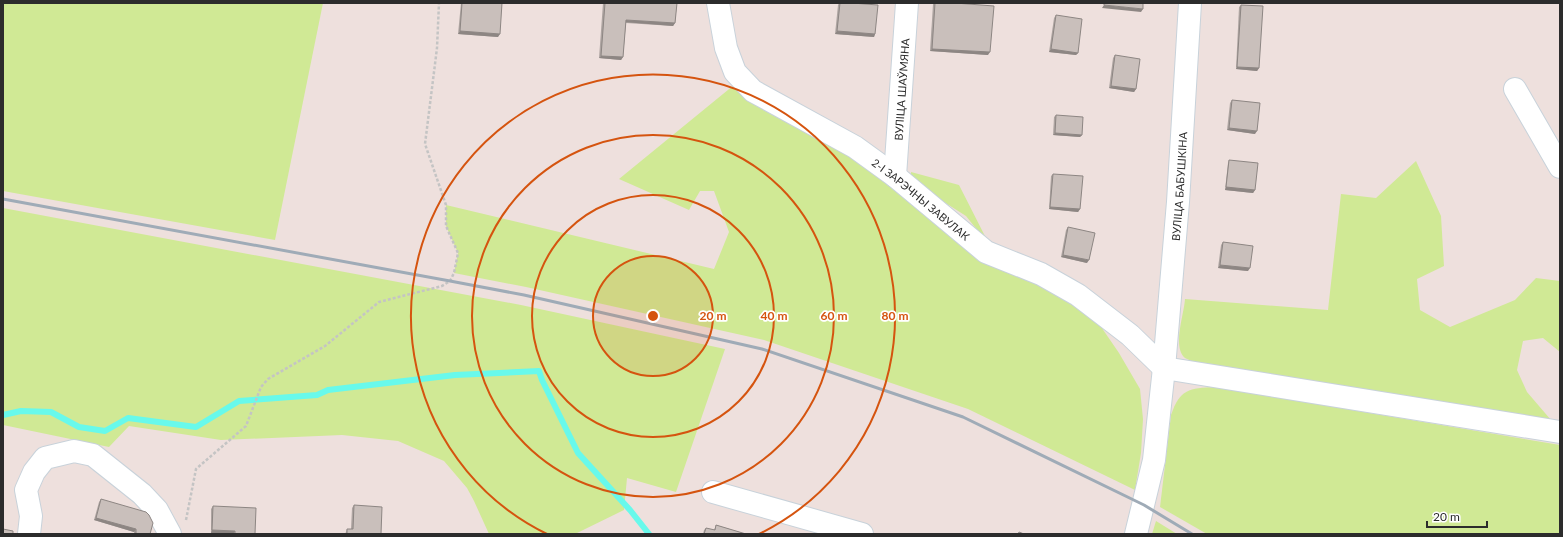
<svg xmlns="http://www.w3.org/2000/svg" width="1563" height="537" font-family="Lato,sans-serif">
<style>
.green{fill:#d0e995}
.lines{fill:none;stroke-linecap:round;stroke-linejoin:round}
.stream{stroke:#68f9eb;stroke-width:6}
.minor-casing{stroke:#c8d2da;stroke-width:24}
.path{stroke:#c4c4c4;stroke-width:2.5;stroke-dasharray:3 2;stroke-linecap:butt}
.minor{stroke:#fff;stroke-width:22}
.rail{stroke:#9fabb7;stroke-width:3}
.wall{fill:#ada4a1}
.shaded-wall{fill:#8d8683}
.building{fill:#c9bfbb;stroke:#8d8683}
.ring{fill:none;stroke:#d5540f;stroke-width:2}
.labels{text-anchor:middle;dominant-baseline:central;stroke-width:3.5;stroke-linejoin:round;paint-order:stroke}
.street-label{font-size:11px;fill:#2c2c2c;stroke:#fff}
.centre{fill:#d5540f;stroke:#fff;stroke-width:2}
.ring-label{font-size:12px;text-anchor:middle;font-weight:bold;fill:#d5540f;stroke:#fff;stroke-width:3.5;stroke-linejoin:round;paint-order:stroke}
</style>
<rect width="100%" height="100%" fill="#eee0dd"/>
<g class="green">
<polygon points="3,3 323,3 275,240 3,191"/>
<polygon points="734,85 852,152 1095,318 1119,353 1140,389 1143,419 1141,453 1135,490 968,409 764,340 526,287 454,273 458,253 446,226 446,205 714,269 729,232 714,191 700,191 689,210 619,179"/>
<path d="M1416 161 1441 216 1444 266 1417 279 1420 310 1450 327 1515 300 1536 278 1560 281V352L1543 338 1523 341 1517 370 1527 392 1551 420 1203 365C1198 363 1190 361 1185 358 1172 347 1184 315 1185 299L1328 310 1341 194 1376 198Z"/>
<polygon points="911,172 959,185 990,246 966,216 911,181"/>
<polygon points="3,208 521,305 725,349 676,492 627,478 624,510 575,534 489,534 474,501 467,488 444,461 398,441 342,435 221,440 129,426 109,447 3,425"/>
<path d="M1215 387 1560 445V534H1207L1160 507 1171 415C1180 389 1189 388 1215 387Z"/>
<polygon points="1156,521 1177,534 1152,534"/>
</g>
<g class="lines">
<polyline class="stream" points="3,415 21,411 51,412 79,427 105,431 128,418 196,427 239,401 317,395 328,390 455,375 539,371 542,380 578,453 630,510 649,534"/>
<g class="minor-casing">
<g id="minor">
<path id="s1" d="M718 3 726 48 735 72 753 91 855 147 895 176 986 252 1041 274 1078 295 1130 335 1164 368"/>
<polyline points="1515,89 1560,167"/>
<path id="s2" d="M895 176 907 3"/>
<polyline points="1164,368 1560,432"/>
<polyline points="713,492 862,534"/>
<polyline points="29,534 31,516 26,490 34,472 45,458 74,451 93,455 142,494 157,510 170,534"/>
<path id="s3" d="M1136 534 1154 460 1164 368 1178 202 1190 3"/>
</g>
</g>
<polyline class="path" points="186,520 196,469 246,426 261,387 268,379 325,346 379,302 442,286 450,281 454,273 458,253 446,226 446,205 425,144 437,48 439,3"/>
<use href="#minor" class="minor"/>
<polyline class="rail" points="3,199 450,281 524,295 762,349 963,417 1144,505 1192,534"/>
</g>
<g class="wall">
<polygon points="461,3 502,3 498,37 458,34"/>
<polygon points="603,3 677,3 675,23 673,26 626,23 623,57 621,60 599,58"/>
<polygon points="839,3 852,3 875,34 874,37 835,34 838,5"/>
<polygon points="934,3 955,3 988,55 930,51 933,4"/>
<polygon points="1241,5 1259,68 1257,71 1236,69 1239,7"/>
<polygon points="1056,15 1078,53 1076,55 1049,52 1054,18"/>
<polygon points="1115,55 1136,89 1134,92 1109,88 1113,58"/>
<polygon points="1232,100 1255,134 1227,130 1230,103"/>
<polygon points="1056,115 1082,135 1080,137 1053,135 1054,117"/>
<polygon points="1229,160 1255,190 1253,193 1225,190 1228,163"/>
<polygon points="1053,174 1080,209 1078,212 1049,209 1051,176"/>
<polygon points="1068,227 1087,263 1061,257 1066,230"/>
<polygon points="1223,242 1248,271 1218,268 1221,245"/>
<polygon points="101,499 150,534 134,534 134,532 94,520 99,502"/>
<polygon points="354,505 381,534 345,534 346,532 347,529 351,529 352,508"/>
<polygon points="213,506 255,534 233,534 211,533 211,509"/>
<polygon points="716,525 746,534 703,534 704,530 706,528 714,530"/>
</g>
<g class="shaded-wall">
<polygon points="1104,5 1143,9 1141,12 1102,8"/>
<polygon points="626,20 675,23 673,26 624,22"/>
<polygon points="460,31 500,34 498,37 458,34"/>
<polygon points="837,31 875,34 874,37 835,34"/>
<polygon points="932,49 990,52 988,55 930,51"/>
<polygon points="1051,49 1078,53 1076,55 1049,52"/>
<polygon points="601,56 623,57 621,60 599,58"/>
<polygon points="1237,67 1259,68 1257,71 1236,69"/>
<polygon points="1111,86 1136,89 1134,92 1109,88"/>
<polygon points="1229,128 1257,131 1255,134 1227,130"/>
<polygon points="1055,133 1082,135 1080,137 1053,135"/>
<polygon points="1226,187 1255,190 1253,193 1225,190"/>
<polygon points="1050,207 1080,209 1078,212 1049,209"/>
<polygon points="1063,255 1089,260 1087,263 1061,257"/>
<polygon points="1220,265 1250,268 1248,271 1218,268"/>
<polygon points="96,518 136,529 134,532 94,520"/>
<polygon points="212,530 235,531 233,534 211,533"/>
</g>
<g class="building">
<polygon points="462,3 502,3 500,34 460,31"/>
<polygon points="605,3 677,3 675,23 626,20 623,57 601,56"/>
<polygon points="840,3 852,3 878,5 875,34 837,31"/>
<polygon points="935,3 955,3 994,6 990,52 932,49"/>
<polygon points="1104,3 1143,3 1143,9 1104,5"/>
<polygon points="1241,5 1263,6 1259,68 1237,67"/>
<polygon points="1056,15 1082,19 1078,53 1051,49"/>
<polygon points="1115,55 1140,59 1136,89 1111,86"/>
<polygon points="1232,100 1260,103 1257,131 1229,128"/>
<polygon points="1056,115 1083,117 1082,135 1055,133"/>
<polygon points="1229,160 1258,163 1255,190 1226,187"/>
<polygon points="1053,174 1083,176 1080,209 1050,207"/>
<polygon points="1068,227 1095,233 1089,260 1063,255"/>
<polygon points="1223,242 1253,246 1250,268 1220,265"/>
<polygon points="101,499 146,512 149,515 153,523 150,534 136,534 136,529 96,518"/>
<polygon points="354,505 382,507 381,534 347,534 347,529 353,529"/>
<polygon points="213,506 256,508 255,534 235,534 235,531 212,530"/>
<polygon points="716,525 746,534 704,534 706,528 715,530"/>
<polygon points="3,529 13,531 13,534 3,534"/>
<polygon points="1019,532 1024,534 1018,534"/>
</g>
<circle cx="653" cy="316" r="60" fill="#d5540f" fill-opacity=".12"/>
<g class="ring">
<circle cx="653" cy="316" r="60"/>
<circle cx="653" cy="316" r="121"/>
<circle cx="653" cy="316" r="181"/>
<path d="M547 534A242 242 0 1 1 759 534"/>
</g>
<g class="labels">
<g class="street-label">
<text stroke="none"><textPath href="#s2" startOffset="87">ВУЛІЦА ШАЎМЯНА</textPath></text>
<text stroke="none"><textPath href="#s3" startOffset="351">ВУЛІЦА БАБУШКІНА</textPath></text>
<text stroke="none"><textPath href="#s1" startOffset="298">2-І ЗАРЭЧНЫ ЗАВУЛАК</textPath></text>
</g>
</g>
<circle cx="653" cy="316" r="6" class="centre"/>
<g class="ring-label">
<text x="713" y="320">20 m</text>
<text x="774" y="320">40 m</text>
<text x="834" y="320">60 m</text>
<text x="895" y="320">80 m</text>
</g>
<rect width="1563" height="537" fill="none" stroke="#2c2c2c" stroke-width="8"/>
<path d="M1427 521v6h60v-6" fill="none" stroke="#2c2c2c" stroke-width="2"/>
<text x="1433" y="521" font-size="12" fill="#2c2c2c" stroke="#ffffff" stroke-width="3" paint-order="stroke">20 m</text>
</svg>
